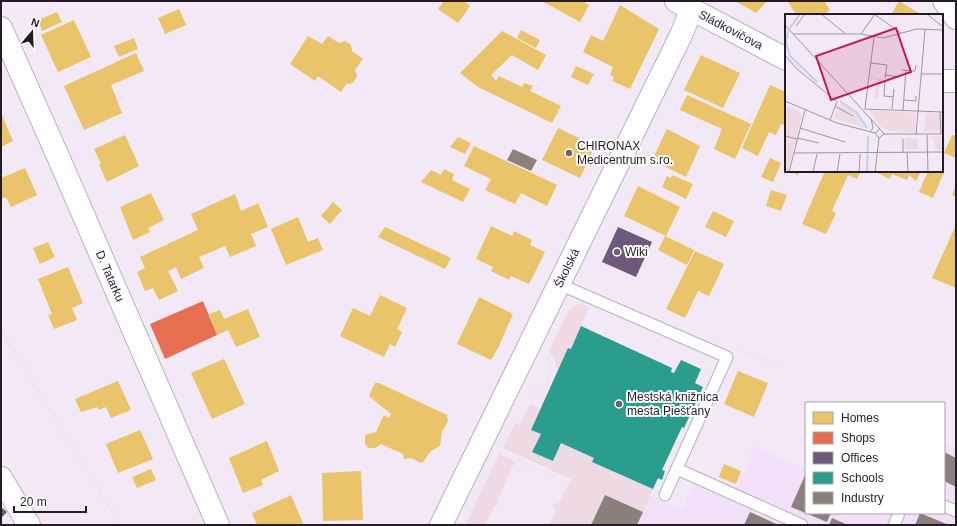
<svg xmlns="http://www.w3.org/2000/svg" width="957" height="526" font-family="Arial,sans-serif">
<style>
.built{fill:#f1e0f8}
.green{fill:#eedae2}
.homes{fill:#e9c46a}
.shops{fill:#e76f51}
.offices{fill:#6d597a}
.schools{fill:#2a9d8f}
.industry{fill:#8a817c}
.lines{fill:none;stroke-linecap:round;stroke-linejoin:round}
.lane-casing{stroke:#bab3be;stroke-width:13}
.street-casing{stroke:#bab3be;stroke-width:24}
.path{stroke:#e2dfe2;stroke-width:2.5;stroke-dasharray:1 3;stroke-linecap:butt}
.lane{stroke:#fdfcfe;stroke-width:11}
.street{stroke:#fdfcfe;stroke-width:22}
.poi-dot{fill:#6b636f;stroke:#fff;stroke-width:1.5}
.labels{text-anchor:middle;dominant-baseline:central;stroke-width:4;stroke-linejoin:round;paint-order:stroke}
.street-label{font-size:12px;fill:#231c26;stroke:#fff}
.poi-label{font-size:12px;fill:#231c26;stroke:#fff;text-anchor:start}
.inset-river{fill:none;stroke:#c5cee9;stroke-width:2}
.inset-road{fill:none;stroke:#9f96a3;stroke-width:1}
.view{fill:#c2185b;fill-opacity:0.15;stroke:#c2185b;stroke-width:2}
.inset-edge{fill:none;stroke:#231c26;stroke-width:2}
</style>
<rect width="100%" height="100%" fill="#f2e8f6"/>
<polygon class="built" points="944,444 956,450 956,525 591,525 605,495 642,512 649,496 682,510 698,471 737,487 755,446 806,469 806,513 944,513"/>
<g class="green">
<path d="M583 304 589 307 571 349 558 371 554 359 549 351 568 312C572 306 576 305 583 304Z"/>
<polygon points="530,404 541,409 532,430 541,434 532,452 553,461 561,443 594,458 592,462 653,489 643,512 605,495 591,525 549,525 556,511 553,506 554,504 559,503 571,479 503,448 515,423 520,425"/>
<polygon points="499,454 515,461 498,499 497,505 494,506 485,525 465,525"/>
</g>
<g class="homes">
<polygon points="444,1 464,1 470,6 458,23 438,9"/>
<polygon points="542,1 586,1 585,3 589,5 580,22"/>
<polygon points="735,1 767,1 756,13"/>
<polygon points="787,1 824,1 830,10 823,15 797,15"/>
<polygon points="899,1 922,15 891,15"/>
<polygon points="620,5 659,29 630,89 612,81 614,77 610,75 613,67 583,52 591,35 603,41"/>
<polygon points="179,9 186,25 165,34 158,18"/>
<polygon points="57,12 62,22 42,31 38,20"/>
<polygon points="74,20 91,57 58,72 41,35"/>
<polygon points="521,30 540,40 536,48 517,38"/>
<polygon points="502,31 546,55 538,70 512,55 491,75 496,81 499,76 522,87 524,83 533,86 530,91 561,106 552,123 478,87 460,73"/>
<polygon points="308,36 322,44 328,36 339,43 345,41 351,45 352,51 363,59 355,70 357,76 353,83 346,84 341,92 318,76 315,81 290,64"/>
<polygon points="134,38 138,49 119,57 114,46"/>
<polygon points="136,53 144,71 111,85 122,113 84,130 64,86"/>
<polygon points="701,55 740,73 723,108 684,90"/>
<polygon points="576,66 594,74 588,85 571,77"/>
<polygon points="770,85 786,92 786,126 781,124 776,135 769,132 758,156 742,148"/>
<polygon points="687,95 751,124 735,159 714,149 722,129 680,110"/>
<polygon points="1,113 13,141 1,147"/>
<polygon points="558,128 595,146 580,178 542,160"/>
<polygon points="667,129 700,146 686,177 652,160"/>
<polygon points="125,135 139,166 107,182 99,165 101,164 94,149"/>
<polygon points="952,135 956,136 956,158 944,153"/>
<polygon points="458,137 471,143 465,154 450,147"/>
<polygon points="474,146 557,185 547,206 521,193 515,204 485,190 491,179 464,166"/>
<polygon points="770,158 781,163 773,182 761,177"/>
<polygon points="25,168 37,195 11,207 6,197 1,199 1,178"/>
<polygon points="444,169 454,174 452,180 470,189 463,202 421,182 431,170 441,175"/>
<polygon points="789,171 800,171 798,175"/>
<polygon points="825,171 861,171 857,179 848,175 832,211 836,213 826,234 802,224"/>
<polygon points="873,171 921,171 916,181 909,175 907,180 892,174 890,179"/>
<polygon points="928,171 940,171 944,172 933,198 919,192"/>
<polygon points="672,175 693,184 686,199 662,187 667,176 671,178"/>
<polygon points="956,185 956,197 952,195"/>
<polygon points="638,186 680,207 666,236 624,216"/>
<polygon points="771,190 787,195 781,211 766,206"/>
<polygon points="151,193 164,220 148,228 150,232 133,240 120,207"/>
<polygon points="235,194 241,211 258,203 268,227 251,234 256,246 230,257 225,246 199,257 204,268 181,279 176,267 168,271 178,291 159,300 153,288 145,291 137,272 145,268 140,257 198,230 191,214"/>
<polygon points="333,202 342,210 330,224 321,216"/>
<polygon points="713,211 734,221 726,237 705,227"/>
<polygon points="298,217 308,242 318,238 323,250 286,265 271,229"/>
<polygon points="956,225 956,288 932,278"/>
<polygon points="491,226 512,236 514,231 532,240 530,245 545,252 529,284 511,276 509,280 491,271 493,267 476,259"/>
<polygon points="385,227 451,258 445,269 378,237"/>
<polygon points="665,236 694,250 687,265 658,250"/>
<polygon points="48,242 55,257 40,264 33,248"/>
<polygon points="695,251 724,264 709,296 698,291 685,318 666,309"/>
<polygon points="68,267 83,303 72,308 77,320 54,329 48,315 52,314 38,279"/>
<polygon points="380,295 407,308 397,329 402,332 395,347 390,344 384,357 340,336 353,308 370,316"/>
<polygon points="479,297 513,314 499,346 491,360 457,344"/>
<polygon points="248,309 260,337 236,347 228,330 217,335 209,314 220,310 224,319"/>
<polygon points="224,359 245,404 212,419 191,373"/>
<polygon points="738,371 768,383 754,417 724,404"/>
<polygon points="118,381 131,410 111,418 106,407 99,410 97,407 81,412 75,399"/>
<polygon points="375,383 379,383 447,415 448,421 442,432 440,446 431,451 422,463 410,458 404,459 403,454 381,444 375,448 368,448 365,444 365,435 376,432 384,415 389,418 391,414 369,396"/>
<polygon points="140,430 153,459 118,473 106,444"/>
<polygon points="267,441 279,471 261,480 263,485 243,493 229,458"/>
<polygon points="724,464 741,471 736,484 719,477"/>
<polygon points="151,469 156,480 137,488 132,477"/>
<polygon points="361,471 363,520 323,521 322,473"/>
<polygon points="291,495 303,523 298,525 257,525 252,513"/>
</g>
<polygon class="shops" points="203,301 217,335 165,359 150,324"/>
<g class="offices">
<polygon points="618,227 652,242 636,277 602,262"/>
<polygon points="1,507 7,512 1,518"/>
</g>
<polygon class="schools" points="581,326 672,368 671,372 674,373 681,360 701,369 695,383 703,387 684,428 682,427 662,470 665,471 662,480 658,478 653,489 592,462 594,458 561,443 553,461 532,452 541,434 531,430 568,348 571,349"/>
<g class="industry">
<polygon points="513,149 537,160 531,171 507,160"/>
<polygon points="944,452 956,458 956,487 944,481"/>
<polygon points="806,473 806,513 831,513 827,522 791,507"/>
<polygon points="605,495 643,512 637,525 591,525"/>
<polygon points="750,512 779,525 744,525"/>
<polygon points="920,513 949,525 915,525"/>
<polygon points="832,518 848,525 829,525"/>
</g>
<g class="lines">
<g class="lane-casing">
<g id="lane">
<polyline points="559,284 727,357 665,495"/>
<polyline points="677,469 802,525"/>
<polyline points="944,506 956,511"/>
<polyline points="894,525 899,513"/>
</g>
</g>
<g class="street-casing">
<g id="street">
<path id="s1" d="M676 1 786 59"/>
<polyline points="944,1 956,18"/>
<path id="s2" d="M1 28 60 161 218 525"/>
<polyline points="942,81 956,81"/>
<polyline points="1,478 29,525"/>
<path id="s3" d="M441 525 682 33 691 10"/>
</g>
</g>
<g class="path">
<polyline points="1,330 120,525"/>
<polyline points="743,351 783,367"/>
<polyline points="531,392 545,399"/>
<path d="M540 396C546 384 555 372 549 358"/>
<polyline points="501,452 546,473"/>
</g>
<use href="#lane" class="lane"/>
<use href="#street" class="street"/>
</g>
<g class="poi-dot">
<circle cx="569" cy="153" r="4"/>
<circle cx="617" cy="252" r="4"/>
<circle cx="619" cy="404" r="4"/>
</g>
<g class="labels">
<g class="street-label">
<text stroke="none"><textPath href="#s1" startOffset="62">Sládkovičova</textPath></text>
<text stroke="none"><textPath href="#s3" startOffset="286">Školská</textPath></text>
<text stroke="none"><textPath href="#s2" startOffset="271">D. Tatarku</textPath></text>
</g>
<g class="poi-label">
<text x="577" y="146">CHIRONAX<tspan x="577" dy="14">Medicentrum s.ro.</tspan></text>
<text x="625" y="252">Wiki</text>
<text x="627" y="397">Mestská knižnica<tspan x="627" dy="14">mesta Piešťany</tspan></text>
</g>
</g>
<g transform="translate(785 14)">
<rect width="158" height="158" fill="#f2e8f6"/>
<path d="M87 60 88 64H99L95 66 93 84 89 83 92 65H86ZM56 88 72 100 80 114 48 104ZM0 91 14 97 17 101 3 158H0ZM84 96 131 99 130 118 104 117 95 112ZM141 99 158 100V117L139 118ZM158 122V136H150L149 125 144 123ZM100 124H133V135H120V125Z" fill="#eedae2"/>
<path class="inset-river" d="M5 14 15 0M3 17 1 28 5 42 32 68M55 87 72 99 82 114M82 158 83 122"/>
<path class="inset-road" d="M36 0 61 20M89 0 116 19M142 0 158 13M0 11 95 115M11 12 20 0M9 20H76L98 24 132 15 158 16M76 20 90 0M0 41 11 54 52 88 45 106M86 49 102 51 100 64M117 56 130 57 131 51M136 60H158M101 61 114 63M100 67 99 82 108 83M119 86 131 87V82M0 87 52 109 90 119M50 92 68 102M80 94 89 23M79 95 158 98M107 95 109 75M118 96 121 56M155 98 156 120M15 114 60 128M85 118 88 114 86 105M90 119 95 115 99 120M90 119 94 124 99 120M99 120H158M131 121 140 16M142 121 143 158M0 122 12 125M12 124 34 129M118 125V139M9 139 158 138M122 139 123 158M4 158 20 96M28 158 32 140M52 158 55 140M74 158 75 140M90 158 94 124"/>
<path class="view" d="M111 14 126 58 46 86 31 42Z"/>
<rect width="158" height="158" class="inset-edge"/>
</g>
<rect width="957" height="526" fill="none" stroke="#231c26" stroke-width="4"/>
<rect x="805" y="402" width="140" height="112" fill="#ffffff" stroke="#a7a4a8"/>
<rect x="813" y="412" width="20" height="12" fill="#e9c46a" stroke="#a7a4a8"/>
<text x="841" y="422" font-size="12" fill="#231c26">Homes</text>
<rect x="813" y="432" width="20" height="12" fill="#e76f51" stroke="#a7a4a8"/>
<text x="841" y="442" font-size="12" fill="#231c26">Shops</text>
<rect x="813" y="452" width="20" height="12" fill="#6d597a" stroke="#a7a4a8"/>
<text x="841" y="462" font-size="12" fill="#231c26">Offices</text>
<rect x="813" y="472" width="20" height="12" fill="#2a9d8f" stroke="#a7a4a8"/>
<text x="841" y="482" font-size="12" fill="#231c26">Schools</text>
<rect x="813" y="492" width="20" height="12" fill="#8a817c" stroke="#a7a4a8"/>
<text x="841" y="502" font-size="12" fill="#231c26">Industry</text>
<g transform="translate(32 32) rotate(19)" stroke="#ffffff" stroke-width="3" paint-order="stroke">
<path d="M0-3L7 15L0 10L-7 15Z" fill="#231c26"/>
<text y="-6" font-size="11" font-weight="bold" text-anchor="middle" fill="#231c26">N</text>
</g>
<path d="M14 506v6h72v-6" fill="none" stroke="#231c26" stroke-width="2"/>
<text x="20" y="506" font-size="12" fill="#231c26" stroke="#ffffff" stroke-width="3" paint-order="stroke">20 m</text>
</svg>
